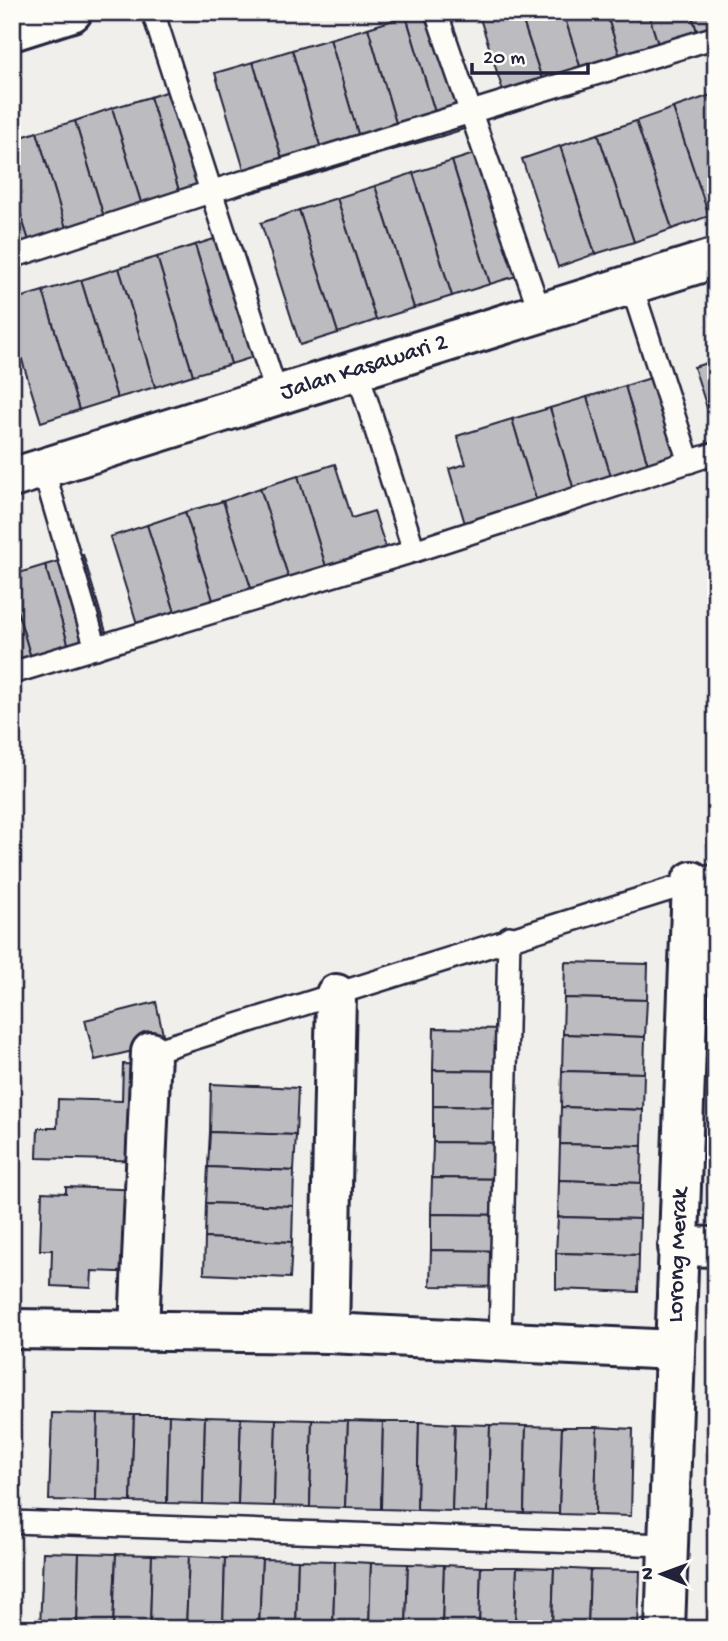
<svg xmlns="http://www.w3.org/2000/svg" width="728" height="1641" font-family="'Gochi Hand',sans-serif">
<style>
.building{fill:#bcbcc0;stroke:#22223b;stroke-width:2}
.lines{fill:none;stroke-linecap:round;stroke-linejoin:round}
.lane-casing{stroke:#22223b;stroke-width:26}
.street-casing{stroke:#22223b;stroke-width:44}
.lane{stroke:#fdfcf7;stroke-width:21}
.street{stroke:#fdfcf7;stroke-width:38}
.labels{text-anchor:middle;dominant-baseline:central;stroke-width:7;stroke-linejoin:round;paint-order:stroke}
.street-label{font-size:24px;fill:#22223b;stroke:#fdfcf7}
</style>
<rect width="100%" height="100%" fill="#f0efec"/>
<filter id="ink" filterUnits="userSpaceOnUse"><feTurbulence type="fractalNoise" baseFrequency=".0143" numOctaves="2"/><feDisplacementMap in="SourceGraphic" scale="14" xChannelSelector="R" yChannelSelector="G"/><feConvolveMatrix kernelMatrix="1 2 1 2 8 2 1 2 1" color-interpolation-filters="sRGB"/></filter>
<g filter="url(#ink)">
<g class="building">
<polygon points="419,12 446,12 480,124 442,136 406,16"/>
<polygon points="478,12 520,12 549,100 510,113"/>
<polygon points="520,12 563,12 587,88 549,100"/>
<polygon points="563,12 606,12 626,75 587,88"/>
<polygon points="606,12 648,12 664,63 626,75"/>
<polygon points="648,12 691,12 703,50 664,63"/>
<polygon points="691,12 716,12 716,46 703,50"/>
<polygon points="406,16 442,136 403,147 368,28"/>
<polygon points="368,28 403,147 365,158 330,39"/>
<polygon points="330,39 365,158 327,170 292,50"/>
<polygon points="292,50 327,170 289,182 253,62"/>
<polygon points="253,62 289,182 251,193 215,73"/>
<polygon points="188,85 223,199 185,210 150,97"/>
<polygon points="711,95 716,109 716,214 709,216 673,108"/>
<polygon points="150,97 185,210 147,222 112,108"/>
<polygon points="112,108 147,222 109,234 75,121"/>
<polygon points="673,108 709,216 672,229 636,121"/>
<polygon points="75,121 109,234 71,245 37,132"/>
<polygon points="636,121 672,229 634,242 598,134"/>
<polygon points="37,132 71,245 34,257 12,187 12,140"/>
<polygon points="598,134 634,242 595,254 560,146"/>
<polygon points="560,146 595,254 558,267 522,159"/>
<polygon points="490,149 529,272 490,284 452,161"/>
<polygon points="452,161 490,284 452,296 413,173"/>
<polygon points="413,173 452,296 414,308 375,186"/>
<polygon points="375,186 414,308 376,320 337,198"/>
<polygon points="12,187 34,257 12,264"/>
<polygon points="337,198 376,320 338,333 299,210"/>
<polygon points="299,210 338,333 300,345 261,223"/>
<polygon points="233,233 269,352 231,364 195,245"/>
<polygon points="195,245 231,364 193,375 157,257"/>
<polygon points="157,257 193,375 155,387 119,268"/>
<polygon points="119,268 155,387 117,398 81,280"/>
<polygon points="81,280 117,398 79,410 43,291"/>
<polygon points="43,291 79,410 41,422 12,327 12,300"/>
<polygon points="716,360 716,436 694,367"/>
<polygon points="663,374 690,468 652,479 625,386"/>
<polygon points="625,386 652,479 615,490 587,397"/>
<polygon points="587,397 615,490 577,501 550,408"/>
<polygon points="550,408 577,501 540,513 512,419"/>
<polygon points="512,419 540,513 468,534 449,469 466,464 457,436"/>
<polygon points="335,464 352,518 374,511 391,564 331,583 298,476"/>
<polygon points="298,476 331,583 294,595 260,488"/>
<polygon points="260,488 294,595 257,607 223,501"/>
<polygon points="223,501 257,607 219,619 185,512"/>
<polygon points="185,512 219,619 181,631 147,525"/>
<polygon points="147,525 181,631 143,643 110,537"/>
<polygon points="83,554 112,652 74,664 45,565"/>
<polygon points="45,565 74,664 36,675 12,593 12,575"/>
<polygon points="12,593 36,675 12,682"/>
<polygon points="565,962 648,964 647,1000 564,998"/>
<polygon points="564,998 647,1000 645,1037 563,1034"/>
<polygon points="156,1002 167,1053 141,1049 95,1060 85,1020"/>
<polygon points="434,1028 513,1029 513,1071 433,1070"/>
<polygon points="563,1034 645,1037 644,1073 562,1071"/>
<polygon points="123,1064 167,1066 148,1161 37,1158 38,1128 57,1128 58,1099 122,1101"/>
<polygon points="433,1070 513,1071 512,1107 433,1106"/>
<polygon points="562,1071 644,1073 643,1110 561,1107"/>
<polygon points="211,1084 298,1088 296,1135 210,1132"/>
<polygon points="433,1106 512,1107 511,1143 433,1142"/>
<polygon points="561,1107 643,1110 642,1146 560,1144"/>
<polygon points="210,1132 296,1135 294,1171 208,1167"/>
<polygon points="433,1142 511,1143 511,1179 432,1178"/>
<polygon points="560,1144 642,1146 641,1183 559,1180"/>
<polygon points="208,1167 294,1171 293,1206 206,1203"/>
<polygon points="432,1178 511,1179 510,1215 431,1214"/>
<polygon points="559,1180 641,1183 640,1219 558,1217"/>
<polygon points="66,1187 145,1190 142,1273 92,1271 91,1288 51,1286 52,1250 40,1250 42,1192 66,1193"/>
<polygon points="206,1203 293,1206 292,1242 205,1238"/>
<polygon points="431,1214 510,1215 509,1251 431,1250"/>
<polygon points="558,1217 640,1219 639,1255 556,1253"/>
<polygon points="205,1238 292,1242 290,1278 204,1274"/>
<polygon points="431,1250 509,1251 509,1287 430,1286"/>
<polygon points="556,1253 639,1255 638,1292 556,1289"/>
<polygon points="52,1413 98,1414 96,1501 49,1500"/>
<polygon points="98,1414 134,1415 131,1502 96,1501"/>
<polygon points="134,1415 169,1415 167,1503 131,1502"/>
<polygon points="169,1415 205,1417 203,1504 167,1503"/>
<polygon points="205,1417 241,1418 238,1505 203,1504"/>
<polygon points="241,1418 276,1419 274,1506 238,1505"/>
<polygon points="276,1419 312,1420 310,1507 274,1506"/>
<polygon points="312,1420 348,1421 345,1508 310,1507"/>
<polygon points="348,1421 383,1422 381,1509 345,1508"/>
<polygon points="383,1422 419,1422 417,1510 381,1509"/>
<polygon points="419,1422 455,1424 452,1511 417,1510"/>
<polygon points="455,1424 490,1425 488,1512 452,1511"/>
<polygon points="490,1425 526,1426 524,1513 488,1512"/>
<polygon points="526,1426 562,1427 559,1514 524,1513"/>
<polygon points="562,1427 597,1427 595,1515 559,1514"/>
<polygon points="597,1427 633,1429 631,1516 595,1515"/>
<polygon points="43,1552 79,1553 77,1629 40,1629"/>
<polygon points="79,1553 116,1554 113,1629 77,1629"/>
<polygon points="116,1554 152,1555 150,1629 113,1629"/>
<polygon points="152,1555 189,1556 186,1629 150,1629"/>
<polygon points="189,1556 225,1558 223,1629 186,1629"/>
<polygon points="225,1558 262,1559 259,1629 223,1629"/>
<polygon points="262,1559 298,1560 296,1629 259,1629"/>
<polygon points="298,1560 335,1561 333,1629 296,1629"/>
<polygon points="335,1561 371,1563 369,1629 333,1629"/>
<polygon points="371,1563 408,1564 406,1629 369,1629"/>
<polygon points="408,1564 444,1565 442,1629 406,1629"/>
<polygon points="444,1565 481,1567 479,1629 442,1629"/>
<polygon points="481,1567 517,1567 515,1629 479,1629"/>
<polygon points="517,1567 554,1568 552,1629 515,1629"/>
<polygon points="554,1568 590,1570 588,1629 552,1629"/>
<polygon points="590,1570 640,1571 638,1629 588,1629"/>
</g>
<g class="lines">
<g class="lane-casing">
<g id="lane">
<polyline points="153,12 277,395"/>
<polyline points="436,12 540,312"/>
<polyline points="12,257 213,191 716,37"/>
<polyline points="631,284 689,462"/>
<polyline points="357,370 414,551"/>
<polyline points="43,468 96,648"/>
<polyline points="12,673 414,551 716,453"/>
<polyline points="151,1052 716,875"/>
<polyline points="500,1343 509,937"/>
<polyline points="12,1522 667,1545"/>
</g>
</g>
<g class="street-casing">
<g id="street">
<polyline points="12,31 72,12"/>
<path id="s1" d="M12 478 716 258"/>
<polyline points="678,1246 716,1247"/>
<polyline points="12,1329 329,1333 674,1350"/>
<polyline points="139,1329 151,1052"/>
<polyline points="329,1333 336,994"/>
<path id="s2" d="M665 1629 692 881"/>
</g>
</g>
<use href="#lane" class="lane"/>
<use href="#street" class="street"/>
</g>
</g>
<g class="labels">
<g class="street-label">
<text stroke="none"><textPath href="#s1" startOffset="369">Jalan Kasawari 2</textPath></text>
<text stroke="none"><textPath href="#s2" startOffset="374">Lorong Merak</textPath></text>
</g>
</g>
<rect width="728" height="1641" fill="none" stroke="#fdfcf7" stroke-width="42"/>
<rect x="21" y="21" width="686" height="1599" fill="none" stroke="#22223b" stroke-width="2.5" filter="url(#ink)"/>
<g transform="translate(662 1574) rotate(271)" stroke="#fdfcf7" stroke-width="5" paint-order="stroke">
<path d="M0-5L12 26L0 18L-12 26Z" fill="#22223b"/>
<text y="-10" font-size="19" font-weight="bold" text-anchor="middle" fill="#22223b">N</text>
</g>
<path d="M472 63v10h116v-10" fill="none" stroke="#22223b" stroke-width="3.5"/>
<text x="483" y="63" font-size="21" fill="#22223b" stroke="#fdfcf7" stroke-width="5" paint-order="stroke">20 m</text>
</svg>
